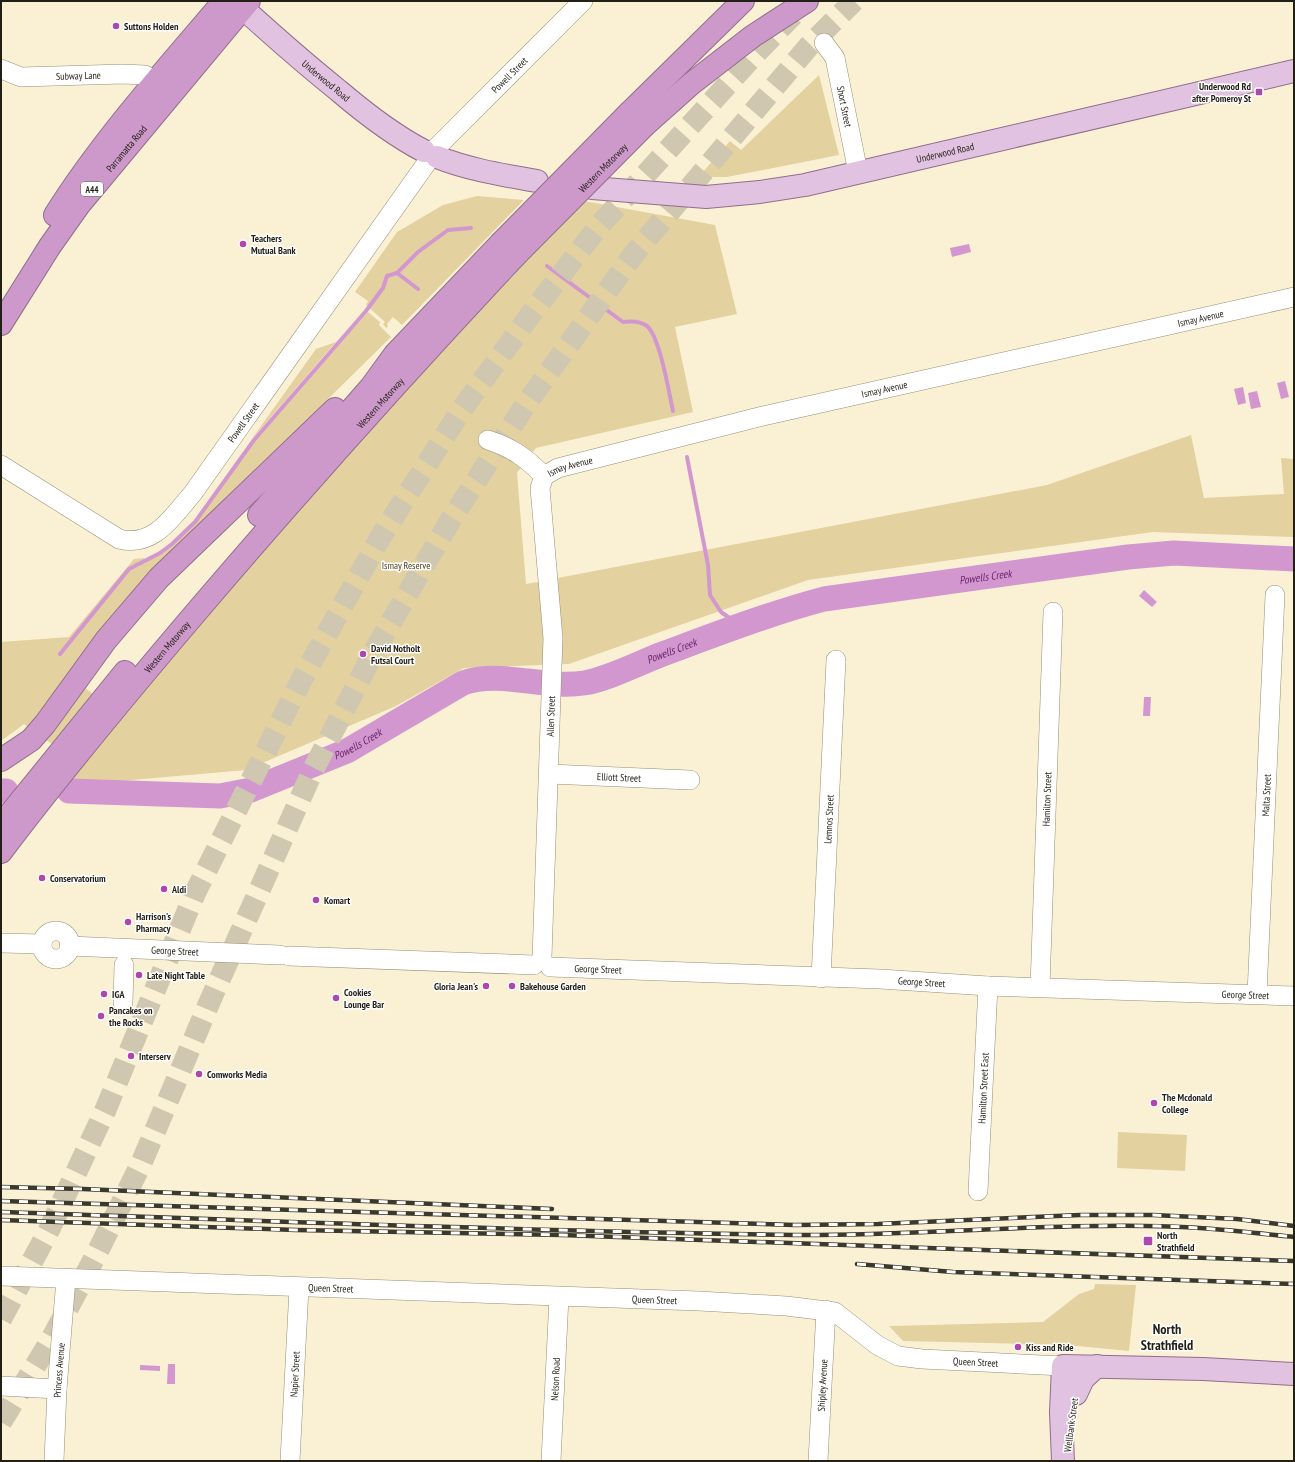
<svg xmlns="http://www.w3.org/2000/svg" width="1295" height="1462" font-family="'PT Sans Narrow',sans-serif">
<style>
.green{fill:#e3d29f}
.water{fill:#d397d0}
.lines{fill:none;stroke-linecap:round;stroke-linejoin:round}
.stream{stroke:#d397d0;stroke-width:4}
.river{stroke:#d397d0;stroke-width:25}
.highway-tunnel{stroke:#cfc7af;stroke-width:22;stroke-dasharray:22 11;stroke-linecap:butt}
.minor-casing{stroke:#968d75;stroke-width:20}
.major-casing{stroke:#916e8b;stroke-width:24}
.highway-casing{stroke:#916e8b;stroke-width:24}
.minor{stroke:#fff;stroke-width:19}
.major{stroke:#e1c2e0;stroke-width:22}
.highway{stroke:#cd99cb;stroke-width:22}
.rail-casing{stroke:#3c382c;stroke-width:4.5}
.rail{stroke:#fefefe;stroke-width:3;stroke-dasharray:9;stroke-linecap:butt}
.highway-bridge-casing{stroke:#916e8b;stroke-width:24;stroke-linecap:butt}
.highway-bridge{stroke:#cd99cb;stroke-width:22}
.poi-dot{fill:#ad47ac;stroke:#fefefe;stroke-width:1.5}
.labels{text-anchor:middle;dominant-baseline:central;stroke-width:3;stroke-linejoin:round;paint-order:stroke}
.shield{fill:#fefefe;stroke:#64625b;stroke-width:1}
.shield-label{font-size:9px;font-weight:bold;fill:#221f15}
.poi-label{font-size:10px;font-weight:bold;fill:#221f15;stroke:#fefefe;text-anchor:start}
.street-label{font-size:10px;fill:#221f15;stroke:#fefefe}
.park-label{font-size:10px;fill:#4c401e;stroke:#fefefe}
.water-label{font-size:11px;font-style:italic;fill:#692469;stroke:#fefefe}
.district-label{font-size:14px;font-weight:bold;fill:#221f15;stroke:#fefefe}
</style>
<rect width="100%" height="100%" fill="#faf1d5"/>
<g class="green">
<polygon points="819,75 839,155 727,177 706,177 702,173 730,141 741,150"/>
<polygon points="477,196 524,200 402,325 393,317 387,324 388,326 386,328 383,324 385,322 366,305 368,301 355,292 397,232 443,205"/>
<path d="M584 201 715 225 737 314 675 327 693 412 536 448 517 473 526 584 1047 485 1191 435 1204 498 1284 494 1281 458 1294 459V537L1153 532 808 580 569 664 464 668 396 706 246 770 64 786 81 765 24 724 1 741V642L69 637 134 559 144 558 145 560C199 538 220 481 255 439 292 396 330 354 368 312L380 322 379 325 391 337 153 571 68 675 121 715 391 403Z"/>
<polygon points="336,342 251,440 316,349"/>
<polygon points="1118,1132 1187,1135 1185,1171 1117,1168"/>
<polygon points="1095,1284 1136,1285 1129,1351 1067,1345 903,1341 889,1326 1043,1322 1079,1294 1094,1289"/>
</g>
<g class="water">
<polygon points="969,244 971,252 952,257 950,248"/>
<polygon points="1285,381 1289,397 1281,399 1277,383"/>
<polygon points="1243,387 1246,403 1238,405 1234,389"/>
<polygon points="1257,391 1261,407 1251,409 1248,393"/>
<polygon points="1144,590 1157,602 1152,607 1139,596"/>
<polygon points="1144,697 1151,697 1150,716 1143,716"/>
<polygon points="168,1364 175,1364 175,1384 167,1384"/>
<polygon points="140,1365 160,1366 160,1371 140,1370"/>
</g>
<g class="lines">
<g class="stream">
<path d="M547 266 623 322C631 321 640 321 647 326 660 337 669 393 673 411"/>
<polyline points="397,273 418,289"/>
<polyline points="687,457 708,565 710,595 721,612 731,619 746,624"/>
<polyline points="60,654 129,569 160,553 172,544 195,522 254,440 366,311 383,288 387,276 397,273 418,252 448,230 471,228"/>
</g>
<g class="river">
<polyline points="1,791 6,791"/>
<path id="s1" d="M69 791 220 796 251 790 347 751 463 683C501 670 544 689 584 683 608 679 637 664 660 655 714 635 768 614 824 599L1128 557 1174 553 1294 559"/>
</g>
<g class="highway-tunnel">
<polyline points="1,1319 49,1230 105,1111 195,893 302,679 380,538 462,409 531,314 598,227 757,52 793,15"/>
<polyline points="1,1422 51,1340 97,1253 141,1164 210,1001 313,770 376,648 450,521 526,404 634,254 809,46 854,1"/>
</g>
<g class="minor-casing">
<g id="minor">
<path id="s2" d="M824 43 835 58 858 172"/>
<path id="s3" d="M1 69 21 77 123 74 145 75 156 82"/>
<path id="s4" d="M435 149 583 1"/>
<path d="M488 440C513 448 526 458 544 476"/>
<path id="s5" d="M1 465 119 539C154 548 173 516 193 493L428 161"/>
<path id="s6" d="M544 476 558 468 763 416 1294 297"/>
<path id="s7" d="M549 774 690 780"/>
<circle cx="56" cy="945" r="14"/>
<polyline points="1,943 42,944"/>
<path id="s8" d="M69 946 280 955"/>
<polyline points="289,956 534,965"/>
<path id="s9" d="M542 957 553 638 540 488 544 476"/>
<path id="s10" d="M550 967 880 979 988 986 1294 996"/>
<path id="s11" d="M821 978 836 660"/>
<path id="s12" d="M1040 987 1053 612"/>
<path id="s13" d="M1257 994 1275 595"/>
<polyline points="123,1003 124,965"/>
<path id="s14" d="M978 1191 988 986"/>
<path id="s15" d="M1 1276 699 1301 786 1306 835 1312 877 1345 898 1356 922 1359 1063 1366"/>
<polyline points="1,1386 57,1389"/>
<path id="s16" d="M54 1461 57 1389 66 1279"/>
<path id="s17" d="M290 1461 299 1288"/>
<path id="s18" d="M551 1461 559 1297"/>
<path id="s19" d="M818 1461 826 1310"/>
</g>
</g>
<g class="major-casing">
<g id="major">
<path id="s20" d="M235 1C269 32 303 62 339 91 366 114 393 135 424 151"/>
<path d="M437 157C470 170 503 175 537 181"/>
<path id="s21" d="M592 188 706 197 760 192 805 185 1294 71"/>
<polyline points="1076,1394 1083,1379 1097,1366"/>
<polyline points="1063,1461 1061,1412 1063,1366 1203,1369 1294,1374"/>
</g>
</g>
<g class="highway-casing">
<g id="highway">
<polyline points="631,111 743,1"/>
<polyline points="645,125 691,84 753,36 807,1"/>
<path d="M55 215C102 140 167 68 224 1"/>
<path id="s22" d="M1 324 50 246 79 205 249 1"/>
<polyline points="259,515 371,387 395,354 500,244"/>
<polyline points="1,760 31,740 45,724 106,640 159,578 335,409"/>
<polyline points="1,825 125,672"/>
<path id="s23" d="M1 852C65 767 134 685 204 603 305 485 409 369 516 255"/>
</g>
</g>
<use href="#minor" class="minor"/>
<use href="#major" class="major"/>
<use href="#highway" class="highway"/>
<g class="rail-casing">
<g id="rail">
<polyline points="1,1187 83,1189 552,1209"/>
<polyline points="1,1201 795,1225 878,1224 1080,1215 1153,1215 1237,1219 1294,1226"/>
<path d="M1 1212C265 1221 530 1231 794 1235 911 1236 1028 1224 1145 1226 1195 1226 1245 1232 1294 1237"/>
<polyline points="1,1220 296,1230 562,1235 1294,1261"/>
<polyline points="857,1264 953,1272 1294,1284"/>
</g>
</g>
<use href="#rail" class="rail"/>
<g class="highway-bridge-casing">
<g id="highway-bridge">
<polyline points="500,244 631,111"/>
<path id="s24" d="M516 255 645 125"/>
</g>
</g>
<use href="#highway-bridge" class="highway-bridge"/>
</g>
<g class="poi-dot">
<circle cx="116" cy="26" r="4"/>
<rect x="1255" y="88" width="8" height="8" rx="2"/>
<circle cx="243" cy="244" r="4"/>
<circle cx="363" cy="654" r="4"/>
<circle cx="42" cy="878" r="4"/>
<circle cx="164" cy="889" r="4"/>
<circle cx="316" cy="900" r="4"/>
<circle cx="128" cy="922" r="4"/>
<circle cx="139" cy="975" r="4"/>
<circle cx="486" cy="986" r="4"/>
<circle cx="512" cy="986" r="4"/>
<circle cx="104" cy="994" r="4"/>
<circle cx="336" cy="998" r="4"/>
<circle cx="101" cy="1016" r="4"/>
<circle cx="131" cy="1056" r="4"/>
<circle cx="199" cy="1074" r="4"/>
<circle cx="1154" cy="1103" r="4"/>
<rect x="1143" y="1236" width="10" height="10" rx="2"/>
<circle cx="1018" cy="1347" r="4"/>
</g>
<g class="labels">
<rect class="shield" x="81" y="182" width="22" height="14" rx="3"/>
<g class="shield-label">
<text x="92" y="189">A44</text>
</g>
<g class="poi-label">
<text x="124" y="26">Suttons Holden</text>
<text x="1251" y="86" text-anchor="end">Underwood Rd<tspan x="1251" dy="12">after Pomeroy St</tspan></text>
<text x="251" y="238">Teachers<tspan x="251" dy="12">Mutual Bank</tspan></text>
<text x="371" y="648">David Notholt<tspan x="371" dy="12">Futsal Court</tspan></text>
<text x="50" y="878">Conservatorium</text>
<text x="172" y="889">Aldi</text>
<text x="324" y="900">Komart</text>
<text x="136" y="916">Harrison's<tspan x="136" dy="12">Pharmacy</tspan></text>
<text x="147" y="975">Late Night Table</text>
<text x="478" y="986" text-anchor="end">Gloria Jean's</text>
<text x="520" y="986">Bakehouse Garden</text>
<text x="344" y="992">Cookies<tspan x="344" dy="12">Lounge Bar</tspan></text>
<text x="112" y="994">IGA</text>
<text x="109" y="1010">Pancakes on<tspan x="109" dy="12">the Rocks</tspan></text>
<text x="139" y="1056">Interserv</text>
<text x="207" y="1074">Comworks Media</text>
<text x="1162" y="1097">The Mcdonald<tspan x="1162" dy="12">College</tspan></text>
<text x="1157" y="1235">North<tspan x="1157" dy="12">Strathfield</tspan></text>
<text x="1026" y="1347">Kiss and Ride</text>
</g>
<g class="street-label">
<text stroke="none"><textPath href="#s4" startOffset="105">Powell Street</textPath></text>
<text stroke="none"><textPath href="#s3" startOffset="79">Subway Lane</textPath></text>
<text stroke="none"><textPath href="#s20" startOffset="121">Underwood Road</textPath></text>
<text stroke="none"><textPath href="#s2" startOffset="68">Short Street</textPath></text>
<text stroke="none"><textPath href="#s22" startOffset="216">Parramatta Road</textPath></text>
<text stroke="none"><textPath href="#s21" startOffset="358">Underwood Road</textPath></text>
<text stroke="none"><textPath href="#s24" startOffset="123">Western Motorway</textPath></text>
<text stroke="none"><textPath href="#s6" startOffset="676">Ismay Avenue</textPath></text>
<text stroke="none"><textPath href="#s6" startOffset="352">Ismay Avenue</textPath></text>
<text stroke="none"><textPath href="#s23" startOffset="588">Western Motorway</textPath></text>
<text stroke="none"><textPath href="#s5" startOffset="319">Powell Street</textPath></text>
<text stroke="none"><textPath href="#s6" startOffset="28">Ismay Avenue</textPath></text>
<text stroke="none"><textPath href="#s23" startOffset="264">Western Motorway</textPath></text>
<text stroke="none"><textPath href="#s9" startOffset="241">Allen Street</textPath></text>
<text stroke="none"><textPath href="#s7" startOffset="70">Elliott Street</textPath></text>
<text stroke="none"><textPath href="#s13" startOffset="199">Malta Street</textPath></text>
<text stroke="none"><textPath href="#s12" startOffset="188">Hamilton Street</textPath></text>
<text stroke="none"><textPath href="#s11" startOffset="159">Lemnos Street</textPath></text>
<text stroke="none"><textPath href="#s8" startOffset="106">George Street</textPath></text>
<text stroke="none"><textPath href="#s10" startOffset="48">George Street</textPath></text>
<text stroke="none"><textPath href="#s10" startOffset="372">George Street</textPath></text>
<text stroke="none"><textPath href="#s10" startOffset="696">George Street</textPath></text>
<text stroke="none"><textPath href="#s14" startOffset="103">Hamilton Street East</textPath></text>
<text stroke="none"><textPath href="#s15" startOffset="330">Queen Street</textPath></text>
<text stroke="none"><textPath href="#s15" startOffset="654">Queen Street</textPath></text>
<text stroke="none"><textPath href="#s15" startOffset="990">Queen Street</textPath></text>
<text stroke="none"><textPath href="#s16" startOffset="91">Princess Avenue</textPath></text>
<text stroke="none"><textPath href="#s17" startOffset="87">Napier Street</textPath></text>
<text stroke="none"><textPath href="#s18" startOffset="82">Nelson Road</textPath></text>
<text stroke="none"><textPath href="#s19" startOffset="76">Shipley Avenue</textPath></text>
<text transform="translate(1071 1425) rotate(-82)">Wellbank Street</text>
</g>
<g class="park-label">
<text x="406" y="565">Ismay Reserve</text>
</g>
<g class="water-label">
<text stroke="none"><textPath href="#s1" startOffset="960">Powells Creek</textPath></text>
<text stroke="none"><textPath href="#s1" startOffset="636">Powells Creek</textPath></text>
<text stroke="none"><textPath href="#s1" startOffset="299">Powells Creek</textPath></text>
</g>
<g class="district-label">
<text x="1167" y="1329">North<tspan x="1167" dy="16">Strathfield</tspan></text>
</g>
</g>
<rect width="1295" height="1462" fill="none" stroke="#221f15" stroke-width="4"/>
</svg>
